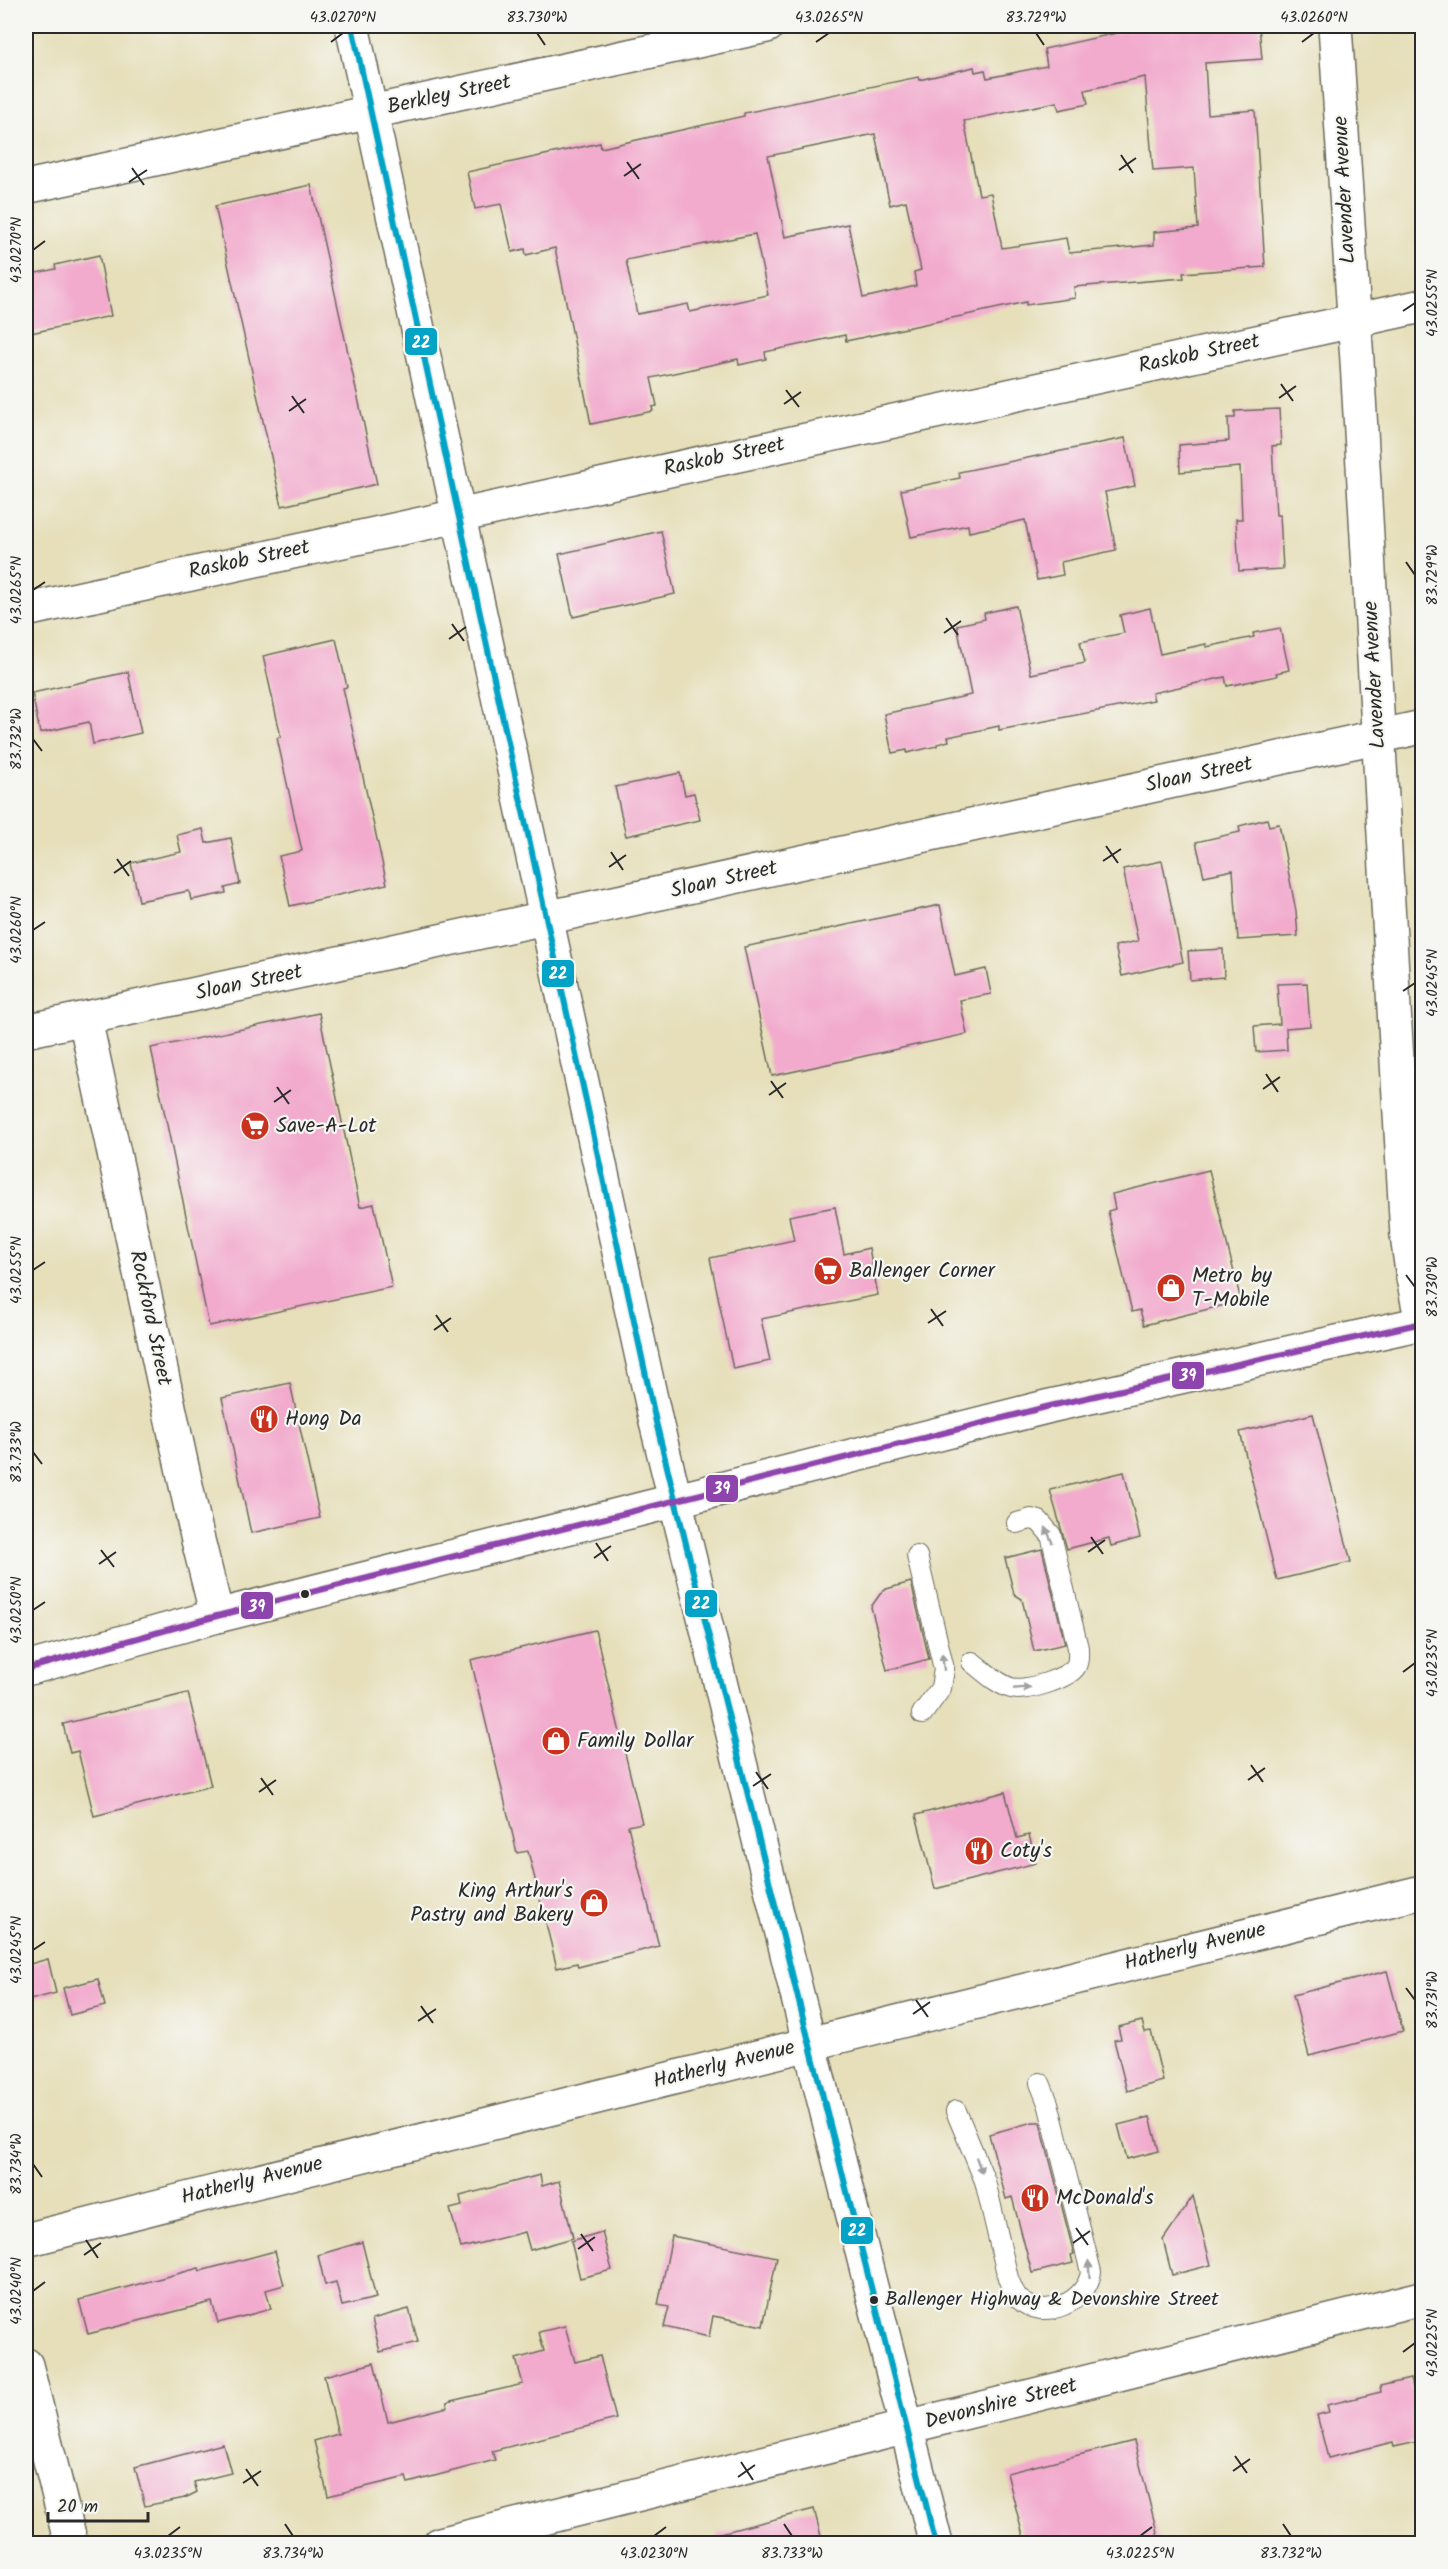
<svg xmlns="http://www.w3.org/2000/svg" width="1448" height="2569" font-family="Kalam,sans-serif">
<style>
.building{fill:#f2aacd;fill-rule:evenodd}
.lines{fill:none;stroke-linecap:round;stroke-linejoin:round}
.service-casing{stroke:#6c6a5d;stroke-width:22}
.minor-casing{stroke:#6c6a5d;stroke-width:36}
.secondary-casing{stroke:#6c6a5d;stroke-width:36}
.service{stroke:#fff;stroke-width:20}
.minor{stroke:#fff;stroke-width:33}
.secondary{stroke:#fff;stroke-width:33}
.bus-1-casing{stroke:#f6f6f2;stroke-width:10}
.bus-2-casing{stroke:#f6f6f2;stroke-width:10}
.bus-1{stroke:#02a3c6;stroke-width:6}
.bus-2{stroke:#8e44ad;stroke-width:6}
.oneway{fill:#a0a0a0}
.ticks{fill:none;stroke:#2b2b2b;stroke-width:2}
.bus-dot{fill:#2b2b2b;stroke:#f6f6f2;stroke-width:2}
.labels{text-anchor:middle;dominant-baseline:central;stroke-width:4.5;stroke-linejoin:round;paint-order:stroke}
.bus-label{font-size:20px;fill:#2b2b2b;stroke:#f6f6f2;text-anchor:start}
.street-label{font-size:21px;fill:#2b2b2b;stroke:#f6f6f2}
.poi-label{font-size:21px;fill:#2b2b2b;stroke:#f6f6f2;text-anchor:start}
.line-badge{stroke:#f6f6f2;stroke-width:2}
.badge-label{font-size:16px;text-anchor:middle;font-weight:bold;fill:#fff}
.neatline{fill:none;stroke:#2b2b2b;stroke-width:2}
.ticks-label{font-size:15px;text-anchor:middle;fill:#2b2b2b}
</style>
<rect width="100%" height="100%" fill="#f6f6f2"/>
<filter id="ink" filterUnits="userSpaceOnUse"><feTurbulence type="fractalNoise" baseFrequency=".0167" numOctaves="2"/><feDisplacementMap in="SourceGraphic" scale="12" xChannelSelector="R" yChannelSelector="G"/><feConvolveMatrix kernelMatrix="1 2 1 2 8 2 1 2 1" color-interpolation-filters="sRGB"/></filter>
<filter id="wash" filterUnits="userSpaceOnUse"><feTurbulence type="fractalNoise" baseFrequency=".008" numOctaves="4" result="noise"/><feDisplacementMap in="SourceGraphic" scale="24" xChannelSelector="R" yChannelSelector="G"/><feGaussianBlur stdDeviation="1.35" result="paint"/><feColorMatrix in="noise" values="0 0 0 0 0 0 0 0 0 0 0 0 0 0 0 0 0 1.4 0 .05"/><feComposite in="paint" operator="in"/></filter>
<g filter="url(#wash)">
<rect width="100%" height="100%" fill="#e6dfba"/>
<g id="blocks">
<g class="building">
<path d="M1170 26H1259L1262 59 1205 63 1208 114 1255 110 1265 267 1183 273 1184 278 1074 287 1075 298 1026 305V302L846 341 845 335 765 352 766 359 739 365 738 359 651 378 657 406 652 407 653 411 591 424 555 248 526 255 525 249 512 252 501 204 475 209 467 172 600 143 601 148 744 116V113L918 77 919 80 974 67 975 72 985 70 987 78 1047 66 1044 49 1144 27ZM1145 77 1153 171 1194 168 1198 228 1154 232V245L1069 253 1066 238 1002 248 991 193 979 195 964 121 1057 102 1059 110 1088 104 1085 90ZM875 134 890 205 906 201 921 270 914 272 916 286 863 298 848 224 785 237 768 156ZM755 234 768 295 690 312 688 304 637 314 626 260Z"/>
<polygon points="311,185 377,484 282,506 215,206"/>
<polygon points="99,255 111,316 26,334 26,275 56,269 55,265"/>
<polygon points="1279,409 1281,445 1272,446 1276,515 1280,515 1283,569 1239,571 1236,519 1242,519 1240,467 1180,472 1179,445 1229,441 1228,418 1235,418 1235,411"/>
<polygon points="1125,438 1135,486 1105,492 1116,550 1061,562 1063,575 1037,580 1025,520 969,532 968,525 911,537 901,490 960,478 959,472"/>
<polygon points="661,531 675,594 573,617 559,554"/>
<polygon points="1016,606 1031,674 1085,663 1080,642 1124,633 1120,615 1150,608 1160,654 1206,644 1206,647 1254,637 1253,633 1280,628 1289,670 1276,673 1277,676 1227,686 1225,677 1152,693 1154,700 999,730 999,726 948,737 949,741 937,744 937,746 907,753 907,750 892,753 884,714 971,695 957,625 985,619 984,613"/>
<polygon points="336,639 347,687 343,688 387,884 290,906 279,856 302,851 277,738 281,737 263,656"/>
<polygon points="128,672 141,733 93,744 89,722 40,733 32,693"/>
<polygon points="680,773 685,795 694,793 700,820 626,836 615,787"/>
<polygon points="1267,819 1269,826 1279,824 1296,911 1298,936 1238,940 1233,870 1204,876 1196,842 1240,832 1239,826"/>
<polygon points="203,829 206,843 231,838 240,884 225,888 226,893 191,900 189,891 139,901 131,863 181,852 177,835"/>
<polygon points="1162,861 1183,962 1122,976 1115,946 1138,941 1123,869"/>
<polygon points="940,905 955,976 986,969 991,994 960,1000 967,1034 772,1076 744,947"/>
<polygon points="1223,949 1224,977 1190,980 1188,951"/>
<polygon points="1307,983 1310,1026 1286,1028 1287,1050 1256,1052 1254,1026 1280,1024 1277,984"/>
<polygon points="319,1013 360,1207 374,1204 392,1287 209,1326 151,1048"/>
<polygon points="1209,1170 1241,1301 1144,1325 1140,1310 1132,1312 1108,1211 1115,1209 1112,1194"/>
<polygon points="835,1207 844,1254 869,1248 878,1295 761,1319 770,1361 733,1369 710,1258 794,1240 789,1216"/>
<polygon points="290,1383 320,1518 251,1533 222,1398"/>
<polygon points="1313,1414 1351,1562 1277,1580 1240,1432"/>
<polygon points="1124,1472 1140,1538 1111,1546 1109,1538 1067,1549 1050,1490"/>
<polygon points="1042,1549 1065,1644 1034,1651 1022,1599 1014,1594 1005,1558"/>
<polygon points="911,1582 929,1659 887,1670 871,1607 883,1590"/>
<polygon points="595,1630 642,1823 628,1826 659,1946 578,1967 577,1963 557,1968 528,1851 517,1853 471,1660"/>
<polygon points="188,1693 211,1786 94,1816 78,1751 70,1753 63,1724"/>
<polygon points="1005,1792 1017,1838 1029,1835 1036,1863 935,1889 916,1815"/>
<polygon points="48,1959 56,1993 26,2001 26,1965"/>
<polygon points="1387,1971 1403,2031 1309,2056 1293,1995"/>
<polygon points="98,1979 105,2006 70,2015 63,1988"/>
<polygon points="1142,2021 1145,2032 1151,2031 1163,2081 1127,2091 1114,2040 1121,2039 1118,2027"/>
<polygon points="1150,2117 1159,2151 1127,2159 1118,2125"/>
<polygon points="1033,2122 1040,2122 1074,2254 1071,2255 1073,2263 1032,2273 1012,2197 1006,2199 989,2134"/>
<polygon points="540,2175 542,2186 559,2181 573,2238 530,2250 525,2232 461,2248 450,2209 462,2206 460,2196"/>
<polygon points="1193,2196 1211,2265 1172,2275 1163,2240"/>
<polygon points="602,2232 612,2270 580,2278 571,2241"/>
<polygon points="672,2236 777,2257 763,2326 713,2316 709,2337 664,2327 669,2307 658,2305"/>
<polygon points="362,2242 376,2298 342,2306 336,2282 325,2285 318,2255"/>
<polygon points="275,2251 284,2285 266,2290 271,2309 218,2323 212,2302 88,2334 79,2300 199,2268 200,2271"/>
<polygon points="409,2309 418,2342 380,2352 372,2319"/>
<polygon points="565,2326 575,2362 600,2356 616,2419 492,2451 495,2460 408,2483 406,2477 328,2496 314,2441 338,2434 324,2376 374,2363 388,2422 448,2407 447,2403 451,2401 523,2384 516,2359 544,2351 539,2332"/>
<polygon points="1410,2379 1422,2431 1422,2441 1394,2447 1393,2442 1328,2458 1317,2415 1329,2412 1327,2405 1381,2392 1380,2386"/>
<polygon points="1134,2441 1160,2544 1025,2544 1007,2473"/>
<polygon points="223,2444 231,2473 194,2482 197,2492 185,2498 145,2506 135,2467"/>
<polygon points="814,2509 823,2544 718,2544 717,2534"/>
</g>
</g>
</g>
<g filter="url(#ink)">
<use href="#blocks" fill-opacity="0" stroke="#6c6a5d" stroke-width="1.5"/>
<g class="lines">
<g class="service-casing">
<g id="service">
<polyline points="917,1556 944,1669 941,1688 922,1714"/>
<path d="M972 1662C984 1671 997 1684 1011 1688 1024 1692 1069 1679 1076 1666 1079 1661 1078 1654 1078 1648L1051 1535 1039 1521 1031 1519 1017 1523"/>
<path d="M956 2111 985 2181 1008 2278C1011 2285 1013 2293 1019 2299 1043 2322 1087 2302 1091 2272L1048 2103 1040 2083"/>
</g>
</g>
<g class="minor-casing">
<g id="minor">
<polyline points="1335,26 1357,361 1407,1236 1413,1278 1422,1323"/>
<polyline points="26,187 767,26"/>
<polyline points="26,610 1422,306"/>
<polyline points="85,1019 197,1536 217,1616"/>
<polyline points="26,1031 1422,727"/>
<path d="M26 2240C208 2193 390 2148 573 2103 856 2033 1139 1960 1422 1892"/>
<polyline points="26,2365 71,2544"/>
<polyline points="440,2544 1422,2298"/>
</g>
</g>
<g class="secondary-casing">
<g id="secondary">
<polyline points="352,26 656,1422 798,1998 936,2544"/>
<polyline points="26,1669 217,1616 1050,1406 1422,1323"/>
</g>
</g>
<use href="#service" class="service"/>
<use href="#minor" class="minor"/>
<use href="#secondary" class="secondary"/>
<g class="bus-1-casing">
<polyline id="bus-1" points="352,26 656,1422 798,1998 936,2544"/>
</g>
<g class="bus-2-casing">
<polyline id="bus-2" points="26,1669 217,1616 1050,1406 1422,1323"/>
</g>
<use href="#bus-1" class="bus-1"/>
<use href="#bus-2" class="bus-2"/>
</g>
<defs><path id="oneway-solid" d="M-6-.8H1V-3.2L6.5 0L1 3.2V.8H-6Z" transform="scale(1.5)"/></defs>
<g class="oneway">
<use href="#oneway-solid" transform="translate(1049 1535) rotate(-114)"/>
<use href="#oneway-solid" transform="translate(943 1662) rotate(-97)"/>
<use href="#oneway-solid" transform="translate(1022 1688) rotate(-5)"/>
<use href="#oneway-solid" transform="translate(979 2165) rotate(70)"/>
<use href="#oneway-solid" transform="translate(1089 2269) rotate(-94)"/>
</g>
</g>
<path class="ticks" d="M537 33 545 45M1036 33 1044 45M331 42 343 33M816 42 829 33M1302 42 1314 33M1121 155 1133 173M627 162 639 179M132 168 144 185M1119 170 1136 158M624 176 641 164M129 182 147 170M33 250 45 241M1403 311 1415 303M1281 384 1293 401M786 390 799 407M292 396 304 413M1279 398 1296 386M784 404 801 392M289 411 306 399M1406 562 1415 575M33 590 45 582M946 618 958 635M452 624 464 641M944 633 961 621M449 639 466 627M33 739 42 751M1106 846 1118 863M611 852 623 870M117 859 129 876M1103 861 1121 849M609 867 626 855M114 873 131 861M33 930 45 922M1403 991 1415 983M1266 1074 1278 1092M771 1081 783 1098M277 1087 289 1104M1263 1089 1280 1077M769 1095 786 1083M274 1102 291 1090M33 1270 45 1262M1406 1275 1415 1287M931 1309 943 1326M436 1315 448 1332M928 1323 946 1311M434 1330 451 1318M33 1452 42 1464M1091 1537 1103 1554M596 1543 608 1561M101 1550 114 1567M1088 1552 1105 1540M594 1558 611 1546M99 1564 116 1552M33 1610 45 1602M1403 1672 1415 1663M1251 1765 1263 1782M756 1772 768 1789M261 1778 273 1795M1248 1780 1265 1768M753 1786 771 1774M259 1792 276 1780M33 1950 45 1942M1406 1988 1415 2000M916 2000 928 2017M421 2006 433 2023M913 2014 930 2002M418 2021 436 2009M33 2164 42 2177M1076 2228 1088 2245M581 2234 593 2251M86 2240 98 2258M1073 2243 1090 2231M578 2249 595 2237M84 2255 101 2243M33 2291 45 2282M1403 2352 1415 2343M1235 2456 1247 2473M741 2462 753 2480M246 2469 258 2486M1233 2471 1250 2459M738 2477 755 2465M243 2483 261 2471M285 2524 293 2536M784 2524 792 2536M1283 2524 1291 2536M168 2536 180 2527M654 2536 666 2527M1140 2536 1152 2527"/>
<defs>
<g id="supermarket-disc" transform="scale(1.5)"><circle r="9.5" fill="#c8321e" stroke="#f6f6f2"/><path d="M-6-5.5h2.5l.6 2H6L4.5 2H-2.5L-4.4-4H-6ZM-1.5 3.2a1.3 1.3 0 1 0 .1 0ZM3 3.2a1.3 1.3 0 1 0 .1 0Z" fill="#fff"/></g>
<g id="shop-disc" transform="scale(1.5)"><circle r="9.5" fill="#c8321e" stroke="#f6f6f2"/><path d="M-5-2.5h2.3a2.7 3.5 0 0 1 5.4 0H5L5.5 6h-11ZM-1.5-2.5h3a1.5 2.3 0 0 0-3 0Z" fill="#fff"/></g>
<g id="restaurant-disc" transform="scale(1.5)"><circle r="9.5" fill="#c8321e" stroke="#f6f6f2"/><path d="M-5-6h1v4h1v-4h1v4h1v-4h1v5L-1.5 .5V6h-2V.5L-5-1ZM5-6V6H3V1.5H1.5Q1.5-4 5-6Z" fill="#fff"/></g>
</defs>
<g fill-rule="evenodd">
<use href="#supermarket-disc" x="255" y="1126"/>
<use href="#supermarket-disc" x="828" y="1271"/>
<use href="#shop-disc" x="1171" y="1288"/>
<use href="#restaurant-disc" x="264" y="1419"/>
<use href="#shop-disc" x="556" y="1741"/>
<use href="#restaurant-disc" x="979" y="1851"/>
<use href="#shop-disc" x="594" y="1903"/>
<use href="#restaurant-disc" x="1035" y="2198"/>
</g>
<g class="bus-dot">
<circle cx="305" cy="1594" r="5"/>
<circle cx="874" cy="2300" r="5"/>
</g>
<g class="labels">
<g class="bus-label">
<text x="885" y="2300">Ballenger Highway &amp; Devonshire Street</text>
</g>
<g class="street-label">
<text transform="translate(449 95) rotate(-12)">Berkley Street</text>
<text transform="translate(1345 190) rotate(-93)">Lavender Avenue</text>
<text transform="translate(1199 354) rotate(-12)">Raskob Street</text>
<text transform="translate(724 457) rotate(-12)">Raskob Street</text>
<text transform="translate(249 560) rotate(-12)">Raskob Street</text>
<text transform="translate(1375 675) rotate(-93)">Lavender Avenue</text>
<text transform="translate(1199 775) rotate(-12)">Sloan Street</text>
<text transform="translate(724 880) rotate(-13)">Sloan Street</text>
<text transform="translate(249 983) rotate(-12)">Sloan Street</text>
<text transform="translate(150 1318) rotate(78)">Rockford Street</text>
<text transform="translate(1195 1947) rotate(-14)">Hatherly Avenue</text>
<text transform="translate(724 2065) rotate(-14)">Hatherly Avenue</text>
<text transform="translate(252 2181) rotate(-14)">Hatherly Avenue</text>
<text transform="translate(1001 2404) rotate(-14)">Devonshire Street</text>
</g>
<g class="poi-label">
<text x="276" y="1126">Save-A-Lot</text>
<text x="849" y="1271">Ballenger Corner</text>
<text x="1192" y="1276">Metro by<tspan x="1192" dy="24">T-Mobile</tspan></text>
<text x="285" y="1419">Hong Da</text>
<text x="577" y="1741">Family Dollar</text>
<text x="1000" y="1851">Coty's</text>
<text x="573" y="1891" text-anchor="end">King Arthur's<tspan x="573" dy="24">Pastry and Bakery</tspan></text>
<text x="1056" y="2198">McDonald's</text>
</g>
</g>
<g class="line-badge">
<rect x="404" y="327" width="34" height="29" rx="6" fill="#02a3c6"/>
<rect x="541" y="959" width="34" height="29" rx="6" fill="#02a3c6"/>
<rect x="1171" y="1361" width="34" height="29" rx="6" fill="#8e44ad"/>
<rect x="705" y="1474" width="34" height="29" rx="6" fill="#8e44ad"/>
<rect x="684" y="1589" width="34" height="29" rx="6" fill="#02a3c6"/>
<rect x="240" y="1591" width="34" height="29" rx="6" fill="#8e44ad"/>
<rect x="840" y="2216" width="34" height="29" rx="6" fill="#02a3c6"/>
</g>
<g class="badge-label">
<text x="421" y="348">22</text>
<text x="558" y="979">22</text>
<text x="1188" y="1381">39</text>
<text x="722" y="1494">39</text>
<text x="701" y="1609">22</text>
<text x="257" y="1612">39</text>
<text x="857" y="2236">22</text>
</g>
<rect width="1448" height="2569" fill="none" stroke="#f6f6f2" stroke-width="66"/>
<path d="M48 2512v9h100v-9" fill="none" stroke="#2b2b2b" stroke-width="3"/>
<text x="57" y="2512" font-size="18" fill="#2b2b2b" stroke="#f6f6f2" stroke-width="4.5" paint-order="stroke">20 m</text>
<rect x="33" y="33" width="1382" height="2503" class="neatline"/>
<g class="ticks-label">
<text x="343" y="22">43.0270°N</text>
<text x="537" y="22">83.730°W</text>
<text x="829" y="22">43.0265°N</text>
<text x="1036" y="22">83.729°W</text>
<text x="1314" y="22">43.0260°N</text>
<text transform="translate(16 250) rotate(-90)" y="5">43.0270°N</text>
<text transform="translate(1432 303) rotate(-90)" y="5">43.0255°N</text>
<text transform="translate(1432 575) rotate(-90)" y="5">83.729°W</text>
<text transform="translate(16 590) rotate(-90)" y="5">43.0265°N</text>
<text transform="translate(16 739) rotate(-90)" y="5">83.732°W</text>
<text transform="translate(16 930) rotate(-90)" y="5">43.0260°N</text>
<text transform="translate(1432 983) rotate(-90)" y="5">43.0245°N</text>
<text transform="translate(16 1270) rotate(-90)" y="5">43.0255°N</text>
<text transform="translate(1432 1287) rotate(-90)" y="5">83.730°W</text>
<text transform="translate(16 1452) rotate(-90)" y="5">83.733°W</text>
<text transform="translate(16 1610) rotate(-90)" y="5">43.0250°N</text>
<text transform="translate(1432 1663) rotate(-90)" y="5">43.0235°N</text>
<text transform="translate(16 1950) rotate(-90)" y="5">43.0245°N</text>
<text transform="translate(1432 2000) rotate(-90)" y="5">83.731°W</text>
<text transform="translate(16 2164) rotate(-90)" y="5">83.734°W</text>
<text transform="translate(16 2291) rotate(-90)" y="5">43.0240°N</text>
<text transform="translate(1432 2343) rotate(-90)" y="5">43.0225°N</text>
<text x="168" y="2558">43.0235°N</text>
<text x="293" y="2558">83.734°W</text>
<text x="654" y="2558">43.0230°N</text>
<text x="792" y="2558">83.733°W</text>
<text x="1140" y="2558">43.0225°N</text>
<text x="1291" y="2558">83.732°W</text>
</g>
</svg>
